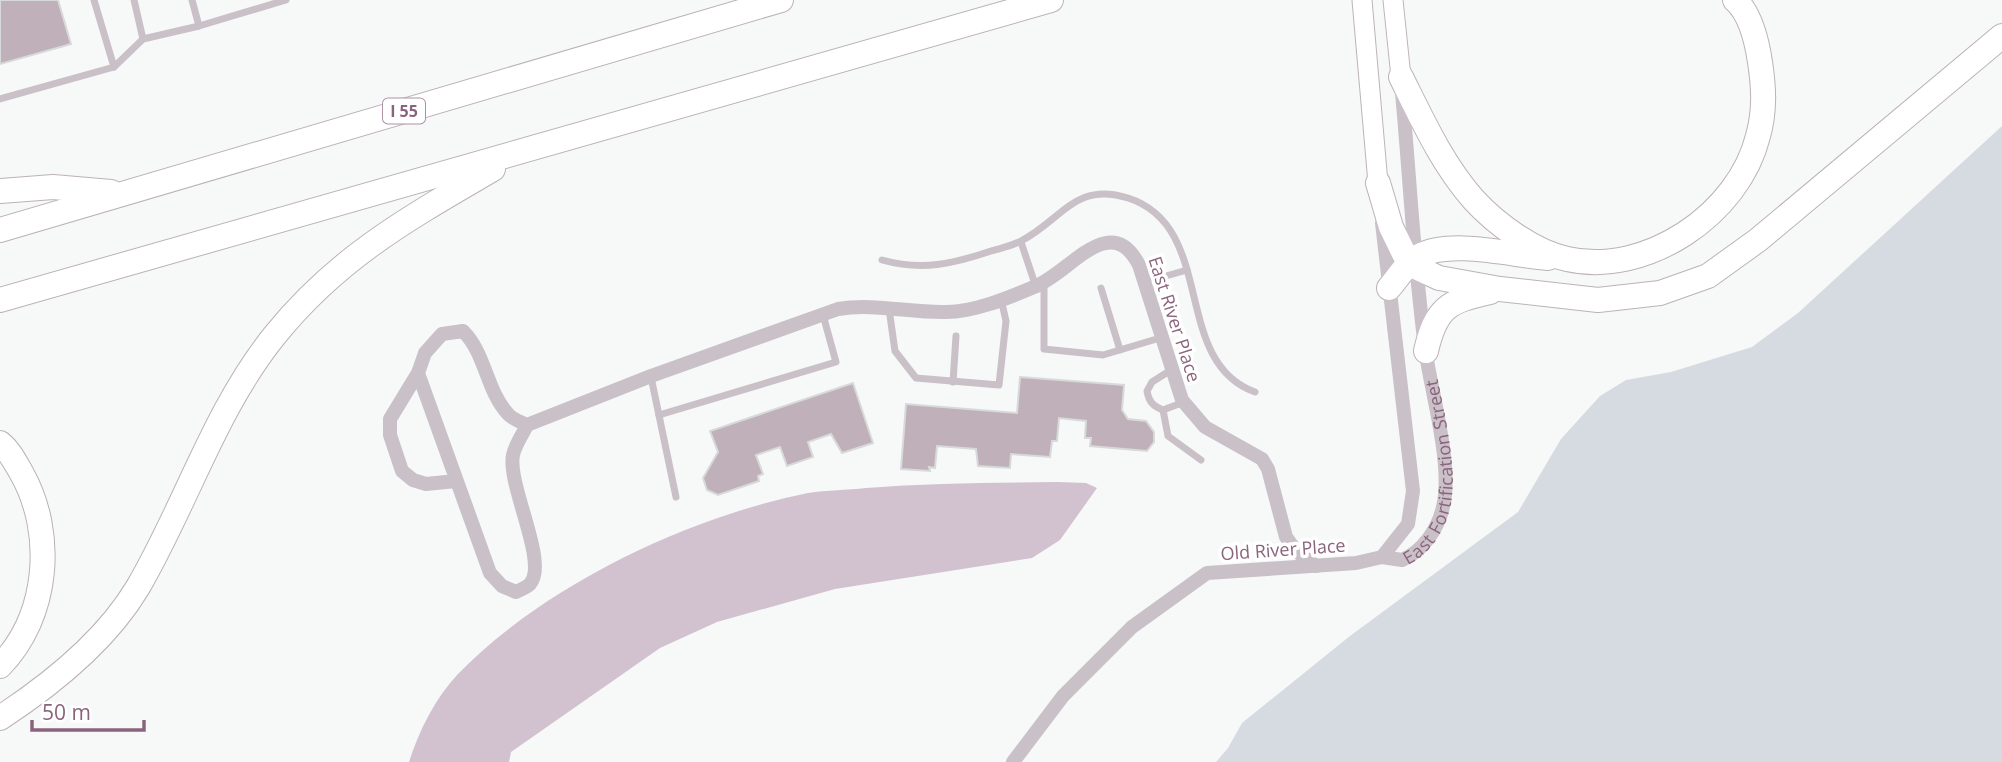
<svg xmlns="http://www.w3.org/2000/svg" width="2002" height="762" font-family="'Open Sans',sans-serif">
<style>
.green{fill:#d6dbe1}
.water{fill:#d2c2d0}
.building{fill:#bfb0ba;stroke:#d8dada;stroke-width:2}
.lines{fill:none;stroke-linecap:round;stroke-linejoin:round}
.secondary-casing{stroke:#bfb3bb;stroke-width:21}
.highway-casing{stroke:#bcb2b8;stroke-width:26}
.lane{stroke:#cac0c7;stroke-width:7}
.street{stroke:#cac0c7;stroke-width:14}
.secondary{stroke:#fff;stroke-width:19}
.highway{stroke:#fff;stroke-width:24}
.labels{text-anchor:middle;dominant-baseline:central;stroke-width:7;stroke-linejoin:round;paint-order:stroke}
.shield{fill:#fff;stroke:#ad92a4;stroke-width:2}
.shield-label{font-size:16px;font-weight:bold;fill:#8a647d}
.street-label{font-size:18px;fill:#8a647d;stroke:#fff}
</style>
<rect width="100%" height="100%" fill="#f6f9f8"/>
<polygon class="green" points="2002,126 2002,762 1216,762 1228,748 1242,723 1350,636 1518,512 1561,439 1600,396 1626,380 1671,372 1752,347 1798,313"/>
<path class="water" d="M1058 482 1086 483 1097 488 1060 540 1032 558 835 589 717 622 660 648 511 752 509 762H409C419 731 435 698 458 674 543 586 688 517 808 493 827 490 847 490 866 488 930 483 994 483 1058 482Z"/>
<g class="building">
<polygon points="0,0 58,0 71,44 0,64"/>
<polygon points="1020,377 1124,385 1122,410 1128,419 1146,421 1154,432 1154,442 1147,451 1090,446 1091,438 1085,438 1086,421 1059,418 1057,441 1052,441 1050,457 1011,454 1010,468 978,466 976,449 937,446 935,468 929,467 930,471 901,469 906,404 1017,413"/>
<polygon points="853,383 873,443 842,453 831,434 808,442 813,457 787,466 780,447 756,455 763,474 758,476 759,481 718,495 707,490 703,478 718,452 710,431"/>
</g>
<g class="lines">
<g class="secondary-casing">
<g id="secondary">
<polyline points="1362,0 1378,183"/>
<polyline points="1393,0 1401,77"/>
</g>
</g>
<g class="highway-casing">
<g id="highway">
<path d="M1401 77C1422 119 1442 164 1474 200 1496 224 1534 252 1567 259 1646 277 1739 214 1758 136 1765 111 1764 88 1760 62 1757 42 1751 14 1735 0"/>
<polyline points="1378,183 1391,227 1409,264 1439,278 1500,289 1598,300 1660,293 1708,276 1758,240 2002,36"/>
<polyline points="0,191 53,187 111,192"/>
<polyline points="0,230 781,0"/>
<path d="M1389 288C1398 278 1406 263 1419 256 1451 239 1511 255 1548 258"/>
<polyline points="0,300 1051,0"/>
<path d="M1426 351C1436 307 1449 301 1490 292"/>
<path d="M0 443C10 451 15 462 22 474 55 533 49 616 0 666"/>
<path d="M0 718C52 684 106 641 138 587 186 505 215 409 275 335 338 257 409 218 493 169"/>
</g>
</g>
<g class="lane">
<polyline points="134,0 143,39"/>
<polyline points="199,26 286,0"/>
<polyline points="114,67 143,39 199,26 192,0"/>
<polyline points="0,99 114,67 94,0"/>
<polyline points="1021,242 1036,287"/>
<path d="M882 260C922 271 953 264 991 251 1001 248 1012 246 1021 241 1062 220 1075 181 1128 198 1218 227 1170 361 1255 392"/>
<polyline points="1145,282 1187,270"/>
<polyline points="1044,283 1044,349 1103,355 1160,338"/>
<polyline points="1101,288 1120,350"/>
<polyline points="889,309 895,351 916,378 999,385 1006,321 1001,299"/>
<path d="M1171 370 1152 382 1147 391C1149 402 1153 406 1163 410L1184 402"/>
<polyline points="651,377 676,497"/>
<polyline points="953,382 956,336"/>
<polyline points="1163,410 1168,436 1201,460"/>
<polyline points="659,415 836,362 823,315"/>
</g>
<g class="street">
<polyline points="1382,223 1413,491 1408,524 1382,557"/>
<path d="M418 373 490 573 502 586 516 592C520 590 527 587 530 584 549 563 507 485 513 455 515 445 523 434 527 425 521 422 512 419 508 414 486 390 486 354 463 331L442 334 425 353 418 373 390 419V435L402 471 413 480 426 484 456 481"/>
<path d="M527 425 651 376 838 309C874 303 910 313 946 312 974 312 1008 298 1034 287 1069 274 1110 209 1139 265L1182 400 1205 427 1262 459 1268 469 1286 537 1296 551 1316 566"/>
<path id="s1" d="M1013 762 1063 696 1132 627 1207 573 1356 563 1382 557 1402 560C1423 551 1438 529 1443 507 1453 467 1432 395 1426 354 1414 268 1410 179 1402 93"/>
</g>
<use href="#secondary" class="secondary"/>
<use href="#highway" class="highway"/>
</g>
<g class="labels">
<rect class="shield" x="383" y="98.5" width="42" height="25" rx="5"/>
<g class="shield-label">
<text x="404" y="111">I 55</text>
</g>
<g class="street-label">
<text transform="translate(1175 319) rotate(72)">East River Place</text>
<text stroke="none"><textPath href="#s1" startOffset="569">East Fortification Street</textPath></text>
<text transform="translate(1283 549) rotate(-4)">Old River Place</text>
</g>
</g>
<path d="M32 720v10h112v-10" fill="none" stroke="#8a647d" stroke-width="3.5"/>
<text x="42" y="720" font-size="21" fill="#8a647d" stroke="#ffffff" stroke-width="5" paint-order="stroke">50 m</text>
</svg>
